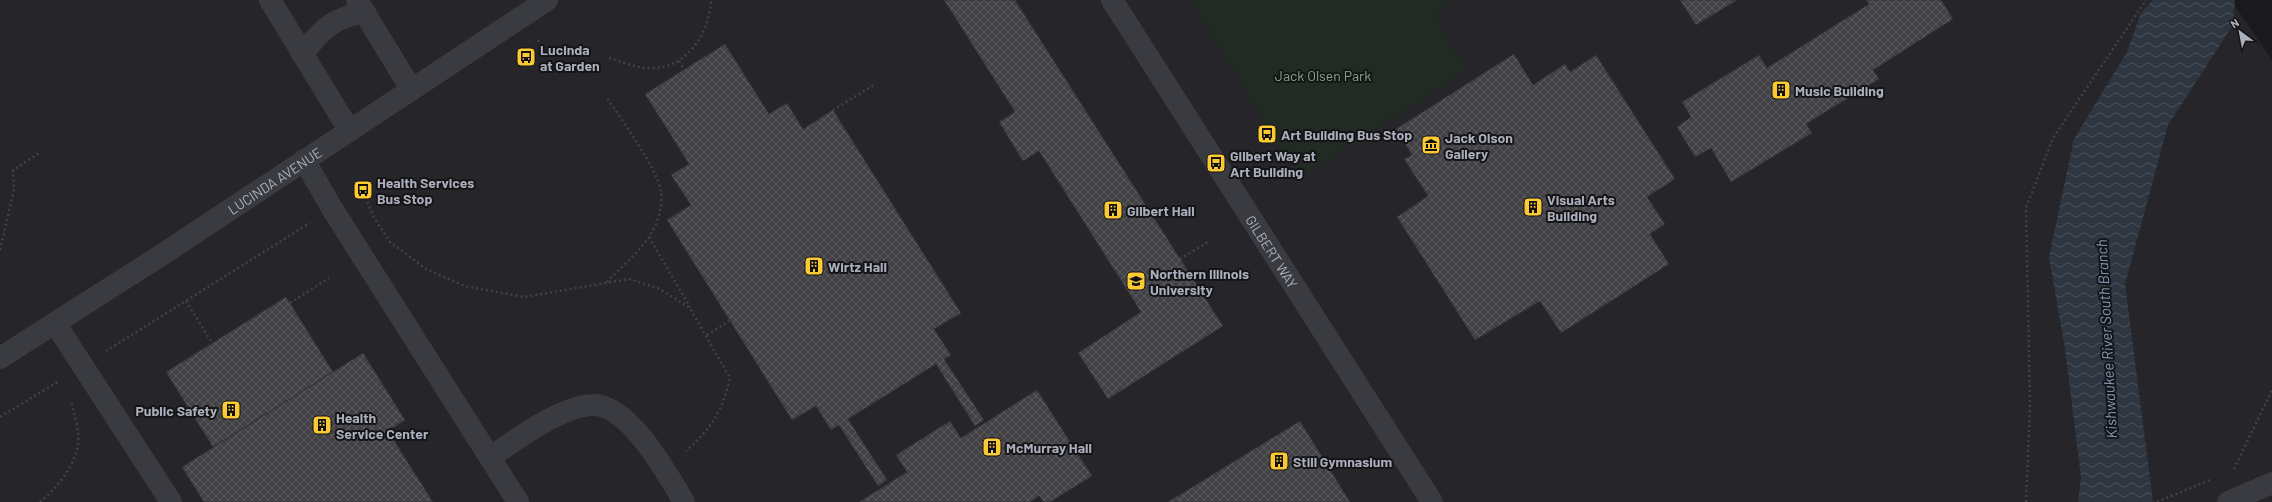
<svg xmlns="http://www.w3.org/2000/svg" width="2272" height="502" font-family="Barlow,sans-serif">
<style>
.built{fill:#262529}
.green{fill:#212a23}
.water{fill:url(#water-waves)}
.building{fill:url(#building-cross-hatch);stroke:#343338}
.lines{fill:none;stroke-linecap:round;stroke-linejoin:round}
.path{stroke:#404248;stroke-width:2.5;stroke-dasharray:2 3;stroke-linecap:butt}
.minor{stroke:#3a3b41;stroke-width:22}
.labels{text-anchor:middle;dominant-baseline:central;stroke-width:4;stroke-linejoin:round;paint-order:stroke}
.poi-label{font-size:14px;font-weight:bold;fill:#abafbc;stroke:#151417;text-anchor:start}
.park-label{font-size:14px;fill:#82a888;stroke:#151417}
.street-label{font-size:14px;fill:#abafbc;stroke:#151417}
.water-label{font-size:15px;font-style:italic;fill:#8199b8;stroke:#151417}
</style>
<defs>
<pattern id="water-waves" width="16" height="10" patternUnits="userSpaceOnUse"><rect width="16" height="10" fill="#2e3741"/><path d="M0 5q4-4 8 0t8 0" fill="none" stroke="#4a515a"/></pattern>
<pattern id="building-cross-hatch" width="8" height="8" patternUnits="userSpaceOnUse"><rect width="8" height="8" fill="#414146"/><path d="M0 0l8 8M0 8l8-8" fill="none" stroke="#5a5a5f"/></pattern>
</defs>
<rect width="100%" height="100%" fill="#1a191c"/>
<polygon class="built" points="0,0 2231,0 2272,60 2272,502 0,502"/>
<polygon class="green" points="1190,0 1459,0 1434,14 1467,70 1299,179"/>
<polygon class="water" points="2153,0 2235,0 2233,25 2168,125 2125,284 2153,502 2078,502 2081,477 2065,349 2049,257 2074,139 2127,52 2141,13"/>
<g class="building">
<polygon points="944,0 1015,0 1223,326 1108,399 1078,353 1141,312 1039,151 1023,161 999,122 1015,112"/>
<polygon points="1680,0 1737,0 1696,25"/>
<polygon points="1866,0 1941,0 1953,19 1873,70 1879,79 1806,124 1812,133 1731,182 1711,148 1695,157 1677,127 1691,117 1682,102 1759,55 1767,68 1869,4"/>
<polygon points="725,44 769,114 787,103 803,129 833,110 961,313 934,329 951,355 944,359 984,420 975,426 936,364 848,419 887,480 878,486 839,425 831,430 816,406 792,420 667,220 691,205 671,175 689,164 645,94"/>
<polygon points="1514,54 1533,85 1565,64 1570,72 1596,55 1675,179 1647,197 1665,224 1650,234 1669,264 1561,333 1540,301 1475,340 1397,217 1428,196 1404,159 1412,155 1396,129"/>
<polygon points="286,297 333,372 213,447 166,372"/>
<polygon points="363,353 405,420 388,431 433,502 204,502 182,467"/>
<polygon points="1037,390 1092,476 1050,502 1044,502 1039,496 1030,502 859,502 907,472 896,455 950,421 961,438"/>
<polygon points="1300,421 1350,502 1168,502"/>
</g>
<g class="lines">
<g class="path">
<polyline points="538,40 545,53"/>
<path d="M609 58C623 62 638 69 653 68 688 68 710 31 711 0"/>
<polyline points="679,61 684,69"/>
<polyline points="833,110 874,85"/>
<path d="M357 194 363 190 373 216 390 242 426 269 465 286 524 297 629 279 658 288 690 308 730 378C722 411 712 428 686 451"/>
<polyline points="649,237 690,307"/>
<polyline points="0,250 14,190 13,170 41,152"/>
<polyline points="1180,259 1208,242"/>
<path d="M607 282C622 266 641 251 652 232 659 220 663 204 661 191 657 168 621 119 607 98"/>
<polyline points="186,301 212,343"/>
<polyline points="290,303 329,278"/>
<polyline points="707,335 729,321"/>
<polyline points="106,351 310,223"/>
<polyline points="0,417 59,381"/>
<polyline points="2234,469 2272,390"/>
<path d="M40 502C56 489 75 466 78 445 80 432 74 414 71 401"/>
<polyline points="2026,502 2030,406 2026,208 2053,138 2146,0"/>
<polyline points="2157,502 2210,480"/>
</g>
<g class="minor">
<polyline points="270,0 349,130"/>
<polyline points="357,0 411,89"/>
<path id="s1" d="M1112 0 1432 502"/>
<path d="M302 54C323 29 332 18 365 12"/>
<polyline points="304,160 333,210 518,502"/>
<polyline points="55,323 171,502"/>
<path id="s2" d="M0 358 160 256 547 0"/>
<path d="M491 457C514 440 564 405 593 405 629 404 668 475 684 502"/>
<polyline points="2228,502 2272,483"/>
</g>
</g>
<defs>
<g id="bus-square" transform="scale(1)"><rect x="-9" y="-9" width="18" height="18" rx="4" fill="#fbca32" stroke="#151417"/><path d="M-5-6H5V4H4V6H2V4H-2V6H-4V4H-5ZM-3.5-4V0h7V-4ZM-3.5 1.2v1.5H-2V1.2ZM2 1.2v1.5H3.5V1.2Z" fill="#111"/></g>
<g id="building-square" transform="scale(1)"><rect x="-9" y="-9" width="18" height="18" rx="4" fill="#fbca32" stroke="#151417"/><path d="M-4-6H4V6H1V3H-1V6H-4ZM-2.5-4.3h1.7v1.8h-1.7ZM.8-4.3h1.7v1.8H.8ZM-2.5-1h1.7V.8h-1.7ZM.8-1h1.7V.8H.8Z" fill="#111"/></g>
<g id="museum-square" transform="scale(1)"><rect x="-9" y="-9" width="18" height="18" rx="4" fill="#fbca32" stroke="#151417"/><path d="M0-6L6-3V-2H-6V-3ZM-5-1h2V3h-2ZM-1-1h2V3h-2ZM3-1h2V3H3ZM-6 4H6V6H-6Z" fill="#111"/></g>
<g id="university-square" transform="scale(1)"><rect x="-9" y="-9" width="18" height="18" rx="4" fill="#fbca32" stroke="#151417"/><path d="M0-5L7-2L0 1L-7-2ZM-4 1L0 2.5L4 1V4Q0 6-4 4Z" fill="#111"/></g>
</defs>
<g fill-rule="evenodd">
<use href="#bus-square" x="526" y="57"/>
<use href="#building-square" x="1781" y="90"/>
<use href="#bus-square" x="1267" y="134"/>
<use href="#museum-square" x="1431" y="145"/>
<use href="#bus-square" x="1216" y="163"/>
<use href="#bus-square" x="363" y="190"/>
<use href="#building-square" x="1533" y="207"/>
<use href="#building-square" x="1113" y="210"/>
<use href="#building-square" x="814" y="266"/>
<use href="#university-square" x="1136" y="281"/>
<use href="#building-square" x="231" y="410"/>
<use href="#building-square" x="322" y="425"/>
<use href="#building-square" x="992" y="447"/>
<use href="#building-square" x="1279" y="461"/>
</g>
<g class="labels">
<g class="poi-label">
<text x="540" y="49">Lucinda<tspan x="540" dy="16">at Garden</tspan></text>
<text x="1795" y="90">Music Building</text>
<text x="1281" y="134">Art Building Bus Stop</text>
<text x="1445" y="137">Jack Olson<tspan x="1445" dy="16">Gallery</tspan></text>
<text x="1230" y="155">Gilbert Way at<tspan x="1230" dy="16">Art Building</tspan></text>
<text x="377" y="182">Health Services<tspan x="377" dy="16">Bus Stop</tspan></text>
<text x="1547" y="199">Visual Arts<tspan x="1547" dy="16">Building</tspan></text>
<text x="1127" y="210">Gilbert Hall</text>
<text x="828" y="266">Wirtz Hall</text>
<text x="1150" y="273">Northern Illinois<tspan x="1150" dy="16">University</tspan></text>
<text x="217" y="410" text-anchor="end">Public Safety</text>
<text x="336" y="417">Health<tspan x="336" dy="16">Service Center</tspan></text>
<text x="1006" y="447">McMurray Hall</text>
<text x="1293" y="461">Still Gymnasium</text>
</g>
<g class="park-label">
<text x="1323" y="75">Jack Olsen Park</text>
</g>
<g class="street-label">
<text stroke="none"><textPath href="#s2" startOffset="327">LUCINDA AVENUE</textPath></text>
<text stroke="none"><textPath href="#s1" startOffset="298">GILBERT WAY</textPath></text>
</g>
<g class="water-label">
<text transform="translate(2106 339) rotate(-93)">Kishwaukee River South Branch</text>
</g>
</g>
<g transform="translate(2240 32) rotate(328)" stroke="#151417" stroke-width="3" paint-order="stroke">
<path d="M0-3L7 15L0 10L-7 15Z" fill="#abafbc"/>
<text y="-6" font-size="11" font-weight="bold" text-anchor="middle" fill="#abafbc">N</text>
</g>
</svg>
